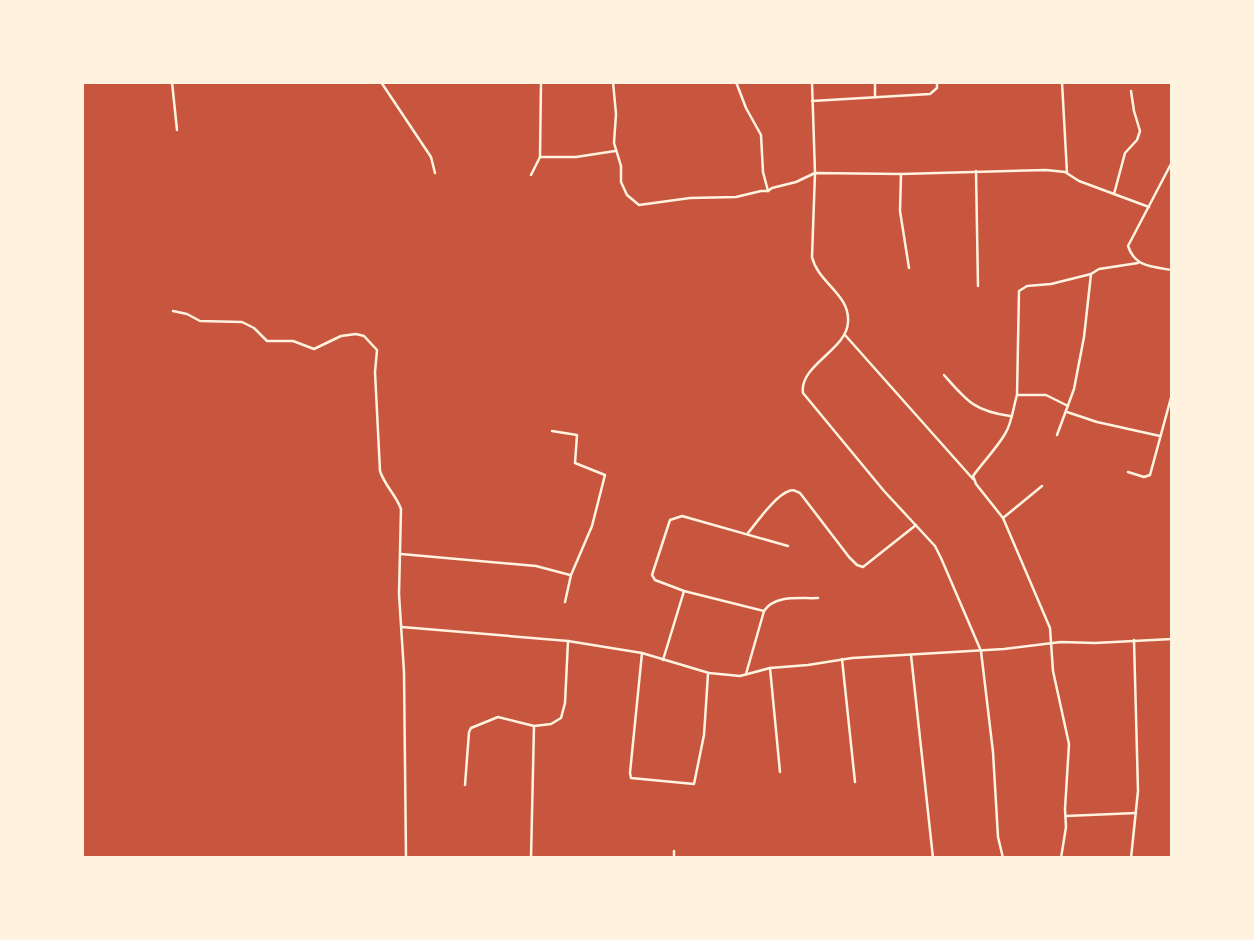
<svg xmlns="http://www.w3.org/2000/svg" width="1254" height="940" font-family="'PT Sans',sans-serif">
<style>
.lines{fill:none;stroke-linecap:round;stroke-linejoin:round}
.minor{stroke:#fff3e0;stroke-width:2.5}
</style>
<rect width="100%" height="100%" fill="#c8553d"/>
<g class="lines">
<g class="minor">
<polyline points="172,82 177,130"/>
<polyline points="381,82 431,157 435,173"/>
<polyline points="613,82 616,114 614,143 621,166 621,182 627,195 639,205 690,198 736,197 761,191 768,191 772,188 796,182 815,173 901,174 1046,170 1065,172 1079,181 1149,207"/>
<polyline points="736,82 746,108 761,135 763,172 768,191"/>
<path d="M812 82 815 173 812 257C818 283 850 294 848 322 847 350 799 365 803 393L884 491 935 546 941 558 981 651 993 752 998 837 1003 858"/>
<polyline points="875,82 875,97"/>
<polyline points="1062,82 1067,173"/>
<polyline points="812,101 930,94 937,88 937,82"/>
<polyline points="540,157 576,157 615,151"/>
<path d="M1172 162 1128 246C1135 267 1152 267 1172 270"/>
<polyline points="976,171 978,286"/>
<polyline points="901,174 900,211 909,268"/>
<polyline points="531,175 540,157 541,82"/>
<polyline points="1114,194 1125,153 1137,140 1140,131 1134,111 1131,91"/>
<path d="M173 311 187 314 200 321 242 322 254 328 267 341H293L314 349 341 336 356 334 364 336 377 350 375 372 380 471C385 486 396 495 401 509L399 594 404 672 406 858"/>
<polyline points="845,335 973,479"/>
<path d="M944 375C967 401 974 411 1010 416"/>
<polyline points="1017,395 1046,395 1068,406"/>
<polyline points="1067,412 1097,422 1160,436"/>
<polyline points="552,431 577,435 575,463 605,475 592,526 571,575 565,602"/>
<polyline points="1057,435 1074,389 1084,337 1091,274 1099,269 1138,263"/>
<polyline points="1128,472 1144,477 1150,475 1172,394"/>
<polyline points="1003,518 1042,486"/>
<path d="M748 533C757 522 776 495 789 491 794 489 795 491 800 493L849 557 857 565 863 567 916 525"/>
<polyline points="401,554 536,566 570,575"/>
<path d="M764 611C775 594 800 599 818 598"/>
<polyline points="402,627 568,641 642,653 709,673 740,676 770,668 808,665 852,658 1004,649 1061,642 1095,643 1172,639"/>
<polyline points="642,653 630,773 631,778 694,784 704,735 708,674"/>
<polyline points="911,655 933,858"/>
<polyline points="842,659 855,782"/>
<polyline points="663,660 684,591"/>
<polyline points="770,668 780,772"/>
<polyline points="746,674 764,611 684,591 655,580 652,575 670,520 682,516 788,546"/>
<polyline points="465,785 469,732 471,728 498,717 534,726 551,724 561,718 565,703 568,641"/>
<polyline points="1066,816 1136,813"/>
<polyline points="674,851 674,858"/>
<polyline points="531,858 534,726"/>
<path d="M1061 858 1066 827 1065 809 1069 744 1053 671 1050 628 1003 518 976 484 973 476C983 462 996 449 1005 434 1012 423 1013 408 1017 395L1019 291 1027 286 1051 284 1091 274"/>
<polyline points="1131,858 1138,791 1134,640"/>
</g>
</g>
<rect width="1254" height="940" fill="none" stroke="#fff3e0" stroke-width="168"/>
</svg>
